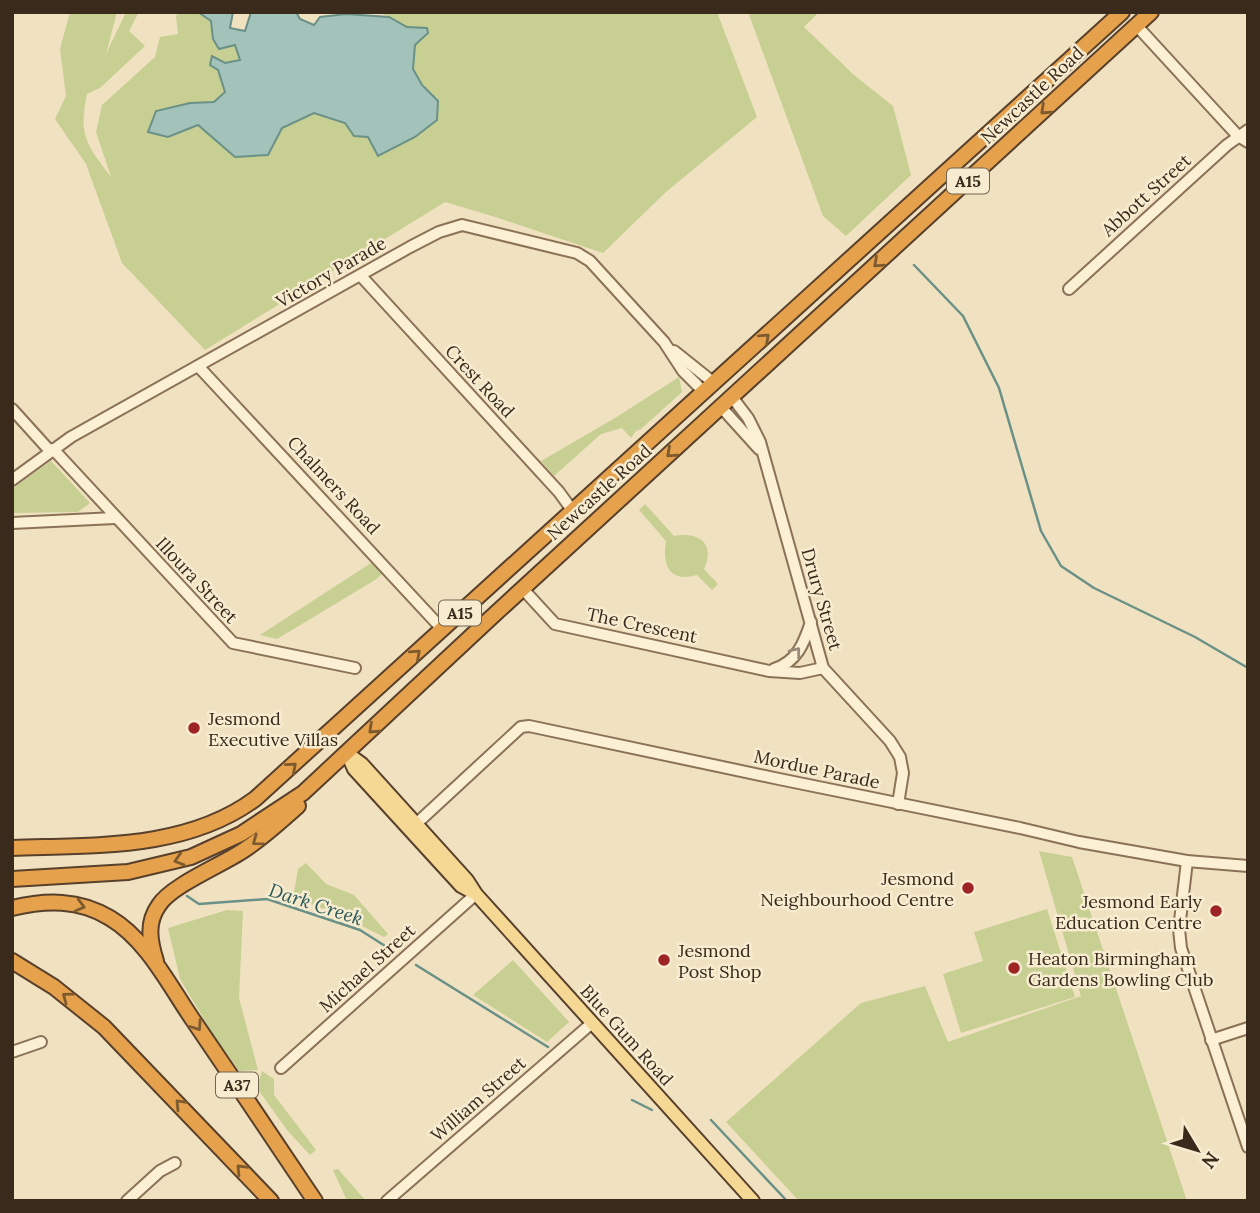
<svg xmlns="http://www.w3.org/2000/svg" width="1260" height="1213" font-family="Lora,serif">
<style>
.green{fill:#c8cf93}
.water{fill:#a3c2b9;stroke:#6a9187;stroke-width:2}
.lines{fill:none;stroke-linecap:round;stroke-linejoin:round}
.stream{stroke:#6a9187;stroke-width:2.5}
.minor-casing{stroke:#8b7257;stroke-width:14}
.major-casing{stroke:#58402c;stroke-width:16}
.highway-casing{stroke:#58402c;stroke-width:18}
.minor{stroke:#fbefd4;stroke-width:10}
.major{stroke:#f6d895;stroke-width:12}
.highway{stroke:#e5a14b;stroke-width:14}
.oneway{stroke:#7e5a2f}
.oneway2{stroke:#9a8c78}
.poi-dot{fill:#9d2325;stroke:#f7ecd0;stroke-width:2.5}
.labels{text-anchor:middle;dominant-baseline:central;stroke-width:5;stroke-linejoin:round;paint-order:stroke}
.shield{fill:#f7ecd0;stroke:#726452;stroke-width:2}
.shield-label{font-size:16px;font-weight:bold;fill:#392a1c}
.street-label{font-size:18px;fill:#392a1c;stroke:#f7ecd0}
.poi-label{font-size:18px;fill:#392a1c;stroke:#f7ecd0;text-anchor:start}
.water-label{font-size:19px;font-style:italic;fill:#2b5a57;stroke:#f7ecd0}
</style>
<rect width="100%" height="100%" fill="#f0e2c0"/>
<g class="green">
<path d="M70 12H117L106 54 126 12H139L129 31 145 46 100 88 87 94C78 136 87 145 111 177L96 132 102 105 155 57 160 37 178 34 176 16 179 12H198L211 21 213 39 235 45 241 60 225 63 218 70 226 92 214 102 190 103 168 137 198 125 236 157 268 155 282 128 314 113 345 123 354 136 368 137 437 101 422 85 413 69 415 45 428 33 407 27 379 12H717L757 117 666 192 603 253 492 216 445 202 205 350 122 263 86 164 55 119 66 96 60 49Z"/>
<polygon points="748,12 819,12 804,27 854,75 893,106 911,175 846,236 823,216"/>
<polygon points="679,377 682,392 641,429 636,431 631,438 622,428 601,434 554,476 541,461 615,418"/>
<polygon points="51,461 90,503 78,512 12,513 12,489"/>
<path d="M645 504 674 536C698 531 716 543 704 569L718 584 712 590 697 575C669 583 662 565 666 541L639 510Z"/>
<polygon points="371,563 382,574 375,580 277,639 260,635"/>
<polygon points="1039,851 1072,857 1187,1201 799,1201 726,1122 861,1003 925,986 948,1042 1081,996"/>
<polygon points="306,863 326,884 354,895 388,934 384,937 336,913 297,899 294,892 298,869"/>
<polygon points="1047,909 1075,997 961,1033 943,974 983,961 974,932"/>
<polygon points="227,910 243,911 239,998 258,1070 239,1071 211,1031 180,979 168,928"/>
<polygon points="513,960 569,1022 547,1042 473,995"/>
<polygon points="262,1071 274,1079 274,1095 316,1150 310,1155 287,1130 257,1088"/>
<polygon points="338,1169 366,1201 347,1201 333,1170"/>
</g>
<polygon class="water" points="198,12 233,12 230,28 245,31 251,12 296,12 300,19 314,25 320,17 346,14 389,17 407,27 427,28 428,33 415,45 413,69 422,85 438,101 437,120 415,137 378,156 368,137 354,136 345,123 314,113 282,128 268,155 235,157 198,125 168,137 148,132 156,111 190,103 214,102 225,92 218,70 210,65 212,56 225,63 240,60 235,45 219,49 213,39 211,21"/>
<g class="lines">
<g class="stream">
<polyline points="914,265 963,316 999,388 1041,531 1061,566 1094,588 1195,637 1248,668"/>
<polyline points="187,896 199,904 267,899 360,930 393,951"/>
<polyline points="416,965 548,1047"/>
<polyline points="632,1100 652,1110"/>
<polyline points="711,1120 787,1201"/>
</g>
<g class="minor-casing">
<g id="minor">
<polyline points="1136,25 1238,136 1248,142"/>
<polyline points="361,276 559,492 572,510"/>
<polyline points="1069,289 1227,145 1248,130"/>
<polyline points="674,351 714,383"/>
<polyline points="198,366 443,630"/>
<polyline points="732,397 748,418 760,442 823,668 890,741 900,757 903,773 898,804"/>
<polyline points="721,407 759,449"/>
<polyline points="12,409 50,451"/>
<polyline points="53,449 233,643 355,668"/>
<polyline points="12,480 71,437 410,247 439,232 462,225 577,253 590,261 664,342 683,371 704,392"/>
<polyline points="12,523 115,518"/>
<polyline points="522,588 555,624 769,671 800,673 823,668"/>
<path d="M774 669C797 662 804 643 811 622"/>
<polyline points="416,824 521,727 529,726 779,779 1020,828 1079,842 1187,861 1248,866"/>
<polyline points="1187,861 1179,929 1181,948 1248,1147"/>
<polyline points="1211,1040 1248,1028"/>
<polyline points="12,1052 41,1042"/>
<polyline points="281,1068 476,894"/>
<polyline points="127,1201 160,1171 175,1163"/>
<polyline points="387,1201 592,1023"/>
</g>
</g>
<g class="major-casing">
<g id="major">
<polyline points="347,753 362,764 467,880 476,894 753,1201"/>
<polyline points="347,753 354,769 461,886 472,892"/>
</g>
</g>
<g class="highway-casing">
<g id="highway">
<path d="M12 848C94 845 186 850 255 799L1122 12"/>
<polyline points="12,879 128,872 191,857 241,834 303,793 496,613 1151,12"/>
<path d="M12 908C46 900 79 899 110 918 147 940 169 985 193 1020 234 1080 274 1140 315 1201"/>
<polyline points="12,961 54,987 104,1027 271,1201"/>
<path d="M156 961C150 942 146 923 159 905 172 885 222 865 244 850 264 837 281 821 298 806"/>
</g>
</g>
<use href="#minor" class="minor"/>
<use href="#major" class="major"/>
<use href="#highway" class="highway"/>
</g>
<defs><path id="oneway-chevron" d="M-2-3.5L2.5 0L-2 3.5" fill="none" stroke-width="1.6" stroke-linecap="round" stroke-linejoin="round" transform="scale(1.75)"/></defs>
<g class="oneway">
<use href="#oneway-chevron" transform="translate(1045 110) rotate(137)"/>
<use href="#oneway-chevron" transform="translate(878 263) rotate(138)"/>
<use href="#oneway-chevron" transform="translate(765 338) rotate(-42)"/>
<use href="#oneway-chevron" transform="translate(671 453) rotate(138)"/>
<use href="#oneway-chevron" transform="translate(416 654) rotate(-42)"/>
<use href="#oneway-chevron" transform="translate(373 729) rotate(137)"/>
<use href="#oneway-chevron" transform="translate(292 767) rotate(-41)"/>
<use href="#oneway-chevron" transform="translate(257 841) rotate(144)"/>
<use href="#oneway-chevron" transform="translate(179 860) rotate(164)"/>
<use href="#oneway-chevron" transform="translate(80 906) rotate(15)"/>
<use href="#oneway-chevron" transform="translate(67 997) rotate(-143)"/>
<use href="#oneway-chevron" transform="translate(197 1026) rotate(56)"/>
<use href="#oneway-chevron" transform="translate(180 1104) rotate(-134)"/>
<use href="#oneway-chevron" transform="translate(241 1169) rotate(-133)"/>
</g>
<use class="oneway2" href="#oneway-chevron" transform="translate(796 652) rotate(-52)"/>
<g class="poi-dot">
<circle cx="194" cy="728" r="7"/>
<circle cx="968" cy="888" r="7"/>
<circle cx="1216" cy="911" r="7"/>
<circle cx="664" cy="960" r="7"/>
<circle cx="1014" cy="968" r="7"/>
</g>
<g class="labels">
<g class="shield">
<rect x="947" y="168.5" width="42" height="25" rx="5"/>
<rect x="439" y="600.5" width="42" height="25" rx="5"/>
<rect x="216" y="1072.5" width="42" height="25" rx="5"/>
</g>
<g class="shield-label">
<text x="968" y="181">A15</text>
<text x="460" y="613">A15</text>
<text x="237" y="1085">A37</text>
</g>
<g class="street-label">
<text transform="translate(1032 95) rotate(-43)">Newcastle Road</text>
<text transform="translate(1146 195) rotate(-42)">Abbott Street</text>
<text transform="translate(331 272) rotate(-30)">Victory Parade</text>
<text transform="translate(480 381) rotate(47)">Crest Road</text>
<text transform="translate(334 485) rotate(47)">Chalmers Road</text>
<text transform="translate(599 492) rotate(-42)">Newcastle Road</text>
<text transform="translate(197 580) rotate(47)">Illoura Street</text>
<text transform="translate(822 599) rotate(74)">Drury Street</text>
<text transform="translate(642 625) rotate(12)">The Crescent</text>
<text transform="translate(817 769) rotate(12)">Mordue Parade</text>
<text transform="translate(367 968) rotate(-42)">Michael Street</text>
<text transform="translate(627 1035) rotate(48)">Blue Gum Road</text>
<text transform="translate(478 1099) rotate(-41)">William Street</text>
</g>
<g class="poi-label">
<text x="208" y="718">Jesmond<tspan x="208" dy="21">Executive Villas</tspan></text>
<text x="954" y="878" text-anchor="end">Jesmond<tspan x="954" dy="21">Neighbourhood Centre</tspan></text>
<text x="1202" y="901" text-anchor="end">Jesmond Early<tspan x="1202" dy="21">Education Centre</tspan></text>
<text x="678" y="950">Jesmond<tspan x="678" dy="21">Post Shop</tspan></text>
<text x="1028" y="958">Heaton Birmingham<tspan x="1028" dy="21">Gardens Bowling Club</tspan></text>
</g>
<g class="water-label">
<text transform="translate(316 904) rotate(18)">Dark Creek</text>
</g>
</g>
<rect width="1260" height="1213" fill="none" stroke="#392a1c" stroke-width="28"/>
<g transform="translate(1197 1150) rotate(128)" stroke="#f7ecd0" stroke-width="5" paint-order="stroke">
<path d="M0-5L12 26L0 18L-12 26Z" fill="#392a1c"/>
<text y="-10" font-size="19" font-weight="bold" text-anchor="middle" fill="#392a1c">N</text>
</g>
</svg>
